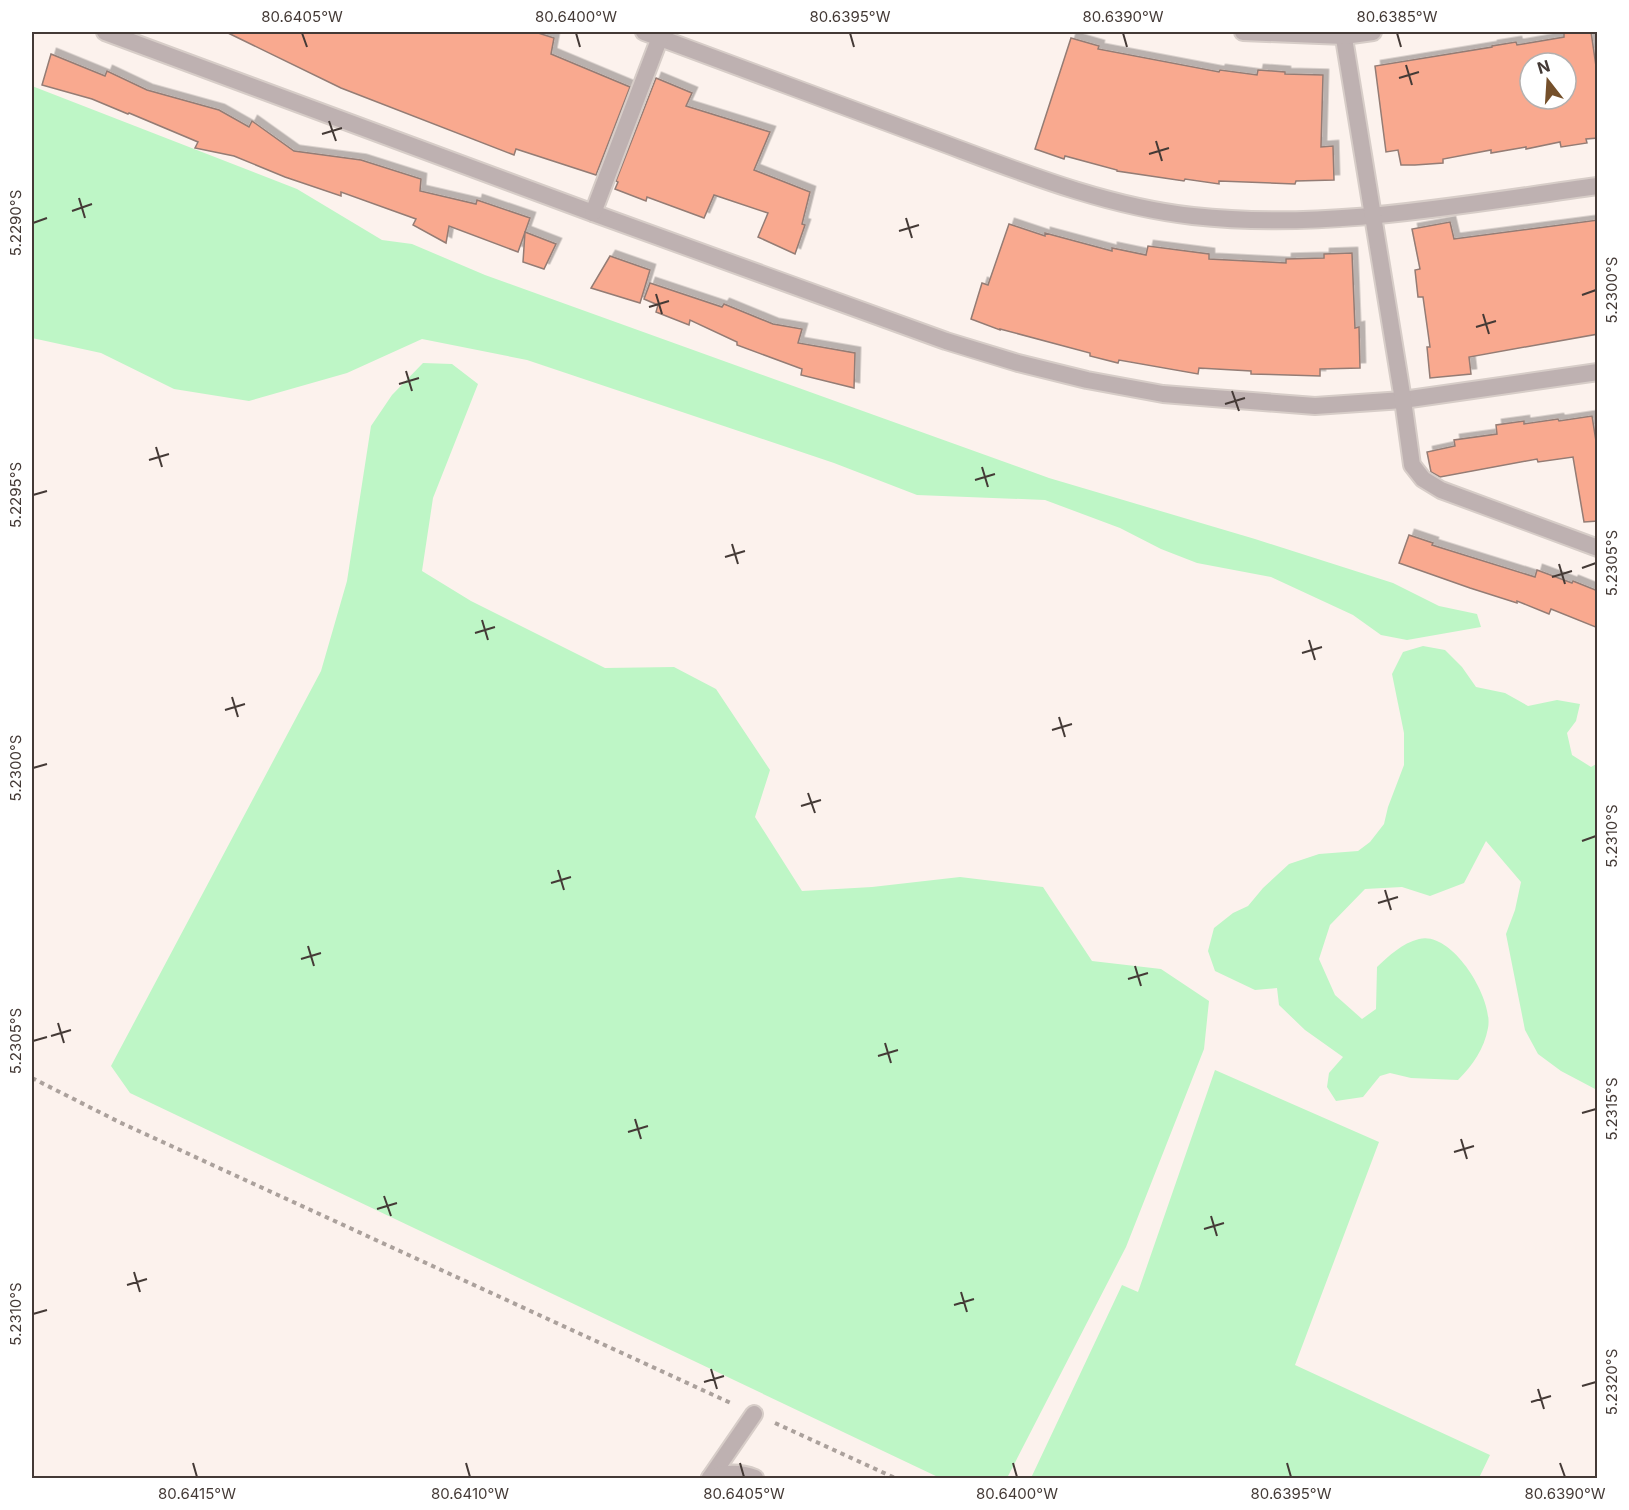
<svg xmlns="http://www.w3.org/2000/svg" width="1629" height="1510" font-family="Inter,sans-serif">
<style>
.green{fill:#bef6c6}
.building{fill:#f9a98f;stroke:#947c74;stroke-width:1.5;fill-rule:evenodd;filter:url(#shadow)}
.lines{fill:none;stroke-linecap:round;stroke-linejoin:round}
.service-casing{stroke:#d7cdc8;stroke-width:20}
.minor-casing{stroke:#d7cdc8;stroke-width:20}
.tertiary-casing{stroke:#d7cdc8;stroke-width:20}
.path{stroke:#aba19c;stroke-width:4;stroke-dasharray:4.5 4.5;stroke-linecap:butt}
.service{stroke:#beb1b1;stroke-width:16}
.minor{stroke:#beb1b1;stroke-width:16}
.tertiary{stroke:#beb1b1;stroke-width:16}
.ticks{fill:none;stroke:#443a36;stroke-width:2}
.neatline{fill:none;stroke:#443a36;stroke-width:2}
.ticks-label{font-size:15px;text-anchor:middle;fill:#443a36}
</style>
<defs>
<filter id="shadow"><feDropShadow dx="5.5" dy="-5.5" stdDeviation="0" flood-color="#0004"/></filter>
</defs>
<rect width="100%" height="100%" fill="#fcf2ed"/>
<g class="green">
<polygon points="32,86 297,189 382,240 412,244 485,275 1049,478 1255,539 1393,583 1439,606 1477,614 1481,627 1407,640 1381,635 1353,615 1271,577 1197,563 1161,549 1120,528 1045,500 917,495 834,463 527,360 422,339 347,373 249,401 174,389 101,353 32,338"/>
<polygon points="423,363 452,364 478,384 433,498 422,571 471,601 605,668 674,667 716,689 770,770 755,817 802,891 872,887 960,877 1043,887 1092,961 1161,969 1209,1001 1204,1049 1126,1247 1007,1478 940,1478 130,1093 111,1066 321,671 347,581 371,426 392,395"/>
<path d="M1423 646 1445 650 1462 667 1476 687 1505 693 1528 706 1557 700 1580 704 1576 721 1567 733 1572 755 1591 767 1598 763 1597 1090 1561 1071 1538 1054 1525 1030 1506 934 1515 910 1521 882 1486 841 1464 883 1430 896 1402 887 1365 889 1330 925 1319 959 1335 995 1362 1019 1376 1009 1377 967C1389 956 1402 943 1419 939 1452 930 1494 999 1488 1028 1484 1049 1473 1065 1458 1080L1411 1078 1390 1073 1380 1076 1363 1097 1336 1101 1327 1087 1329 1073 1343 1057 1305 1030 1279 1005 1277 988 1255 990 1215 971 1208 951 1214 928 1233 913 1248 906 1263 888 1289 864 1319 854 1358 851 1370 842 1384 824 1388 807 1404 765V733L1392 674 1403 652Z"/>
<polygon points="1215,1070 1379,1142 1295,1365 1490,1455 1479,1478 1031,1478 1122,1285 1138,1292"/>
</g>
<g class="building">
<polygon points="226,32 535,32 554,38 551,54 630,87 596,175 516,149 514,155 341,88"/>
<path d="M1564 32H1591L1598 80V138L1586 139 1587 143 1561 147 1560 142 1526 149V147L1491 153V150L1443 159V163L1415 165H1401L1398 150 1386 152 1375 66 1492 47V46L1516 42 1517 45 1564 37ZM1530 63H1566V99H1530Z"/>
<polygon points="1071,38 1099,46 1098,49 1219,72 1220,70 1257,75 1258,70 1285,72 1285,74 1323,75 1321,147 1333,146 1334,180 1296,181 1295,184 1219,181 1219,184 1185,179 1184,181 1117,171 1117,170 1065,156 1064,159 1035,149"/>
<polygon points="51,54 105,76 107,71 147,90 219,110 249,127 252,121 294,151 361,160 421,179 420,191 476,204 477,200 530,218 518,252 449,226 446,243 413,225 416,219 341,192 341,196 285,177 234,156 195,148 198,142 129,113 128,114 92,99 42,85"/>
<polygon points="656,78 692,93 686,106 770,132 754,170 810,192 802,224 805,225 795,254 758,237 768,213 714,195 704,218 647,197 646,201 615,189 618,182 616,181"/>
<polygon points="1598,220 1598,334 1469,357 1471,374 1430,378 1427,347 1430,347 1423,297 1418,297 1415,270 1420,269 1412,229 1450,222 1454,239"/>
<polygon points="1009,224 1045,236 1045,233 1112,251 1112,248 1146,255 1148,246 1209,254 1209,259 1286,263 1286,259 1324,258 1324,254 1352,253 1355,328 1359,327 1360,368 1320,369 1320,376 1251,374 1251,371 1199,368 1198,374 1119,360 1118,363 1090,356 1090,353 1000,329 1000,330 971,319 982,283 988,285"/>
<polygon points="525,232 556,244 544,269 523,262"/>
<polygon points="610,256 650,270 640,303 591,288"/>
<polygon points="650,283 722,307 724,304 773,324 802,329 798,343 855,353 854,388 801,375 802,369 737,345 737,342 690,320 689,325 656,312 658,305 644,299"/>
<polygon points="1592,416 1598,454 1598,521 1584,522 1573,457 1538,462 1537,459 1440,477 1431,472 1427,452 1455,446 1454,440 1497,434 1496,425 1524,421 1524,424 1558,419 1559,421"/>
<polygon points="1409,535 1433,543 1432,545 1535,577 1537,570 1572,583 1573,581 1598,591 1598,628 1551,609 1549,614 1517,601 1517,603 1470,588 1399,563"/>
</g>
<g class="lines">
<g class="service-casing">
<g id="service">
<polyline points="710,1478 754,1414"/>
<path d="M710 1478C726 1472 740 1472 755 1478"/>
</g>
</g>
<g class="minor-casing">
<g id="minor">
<polyline points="105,32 593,213 946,341 1018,363 1087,380 1163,394 1315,406 1403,400 1598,372"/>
<path d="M644 32C740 68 836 103 932 139 1016 170 1103 206 1193 216 1328 231 1464 204 1598 186"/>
<polyline points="1343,32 1403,400 1412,465 1423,479 1441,490 1598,548"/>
<polyline points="593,213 662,32"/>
</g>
</g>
<g class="tertiary-casing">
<polyline id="tertiary" points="1243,32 1344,36 1373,32"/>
</g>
<g class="path">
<polyline points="32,1078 119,1122 733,1404"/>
<polyline points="775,1423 895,1478"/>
</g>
<use href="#service" class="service"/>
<use href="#minor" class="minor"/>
<use href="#tertiary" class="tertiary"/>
</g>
<path class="ticks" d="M302 33 307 47M576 33 580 47M850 33 854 47M1123 33 1127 47M1397 33 1401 47M1406 65 1412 85M1399 78 1419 72M329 121 336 141M322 134 342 128M1156 141 1162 161M1149 154 1169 148M79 198 85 218M72 211 92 204M906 218 912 238M33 223 47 218M899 231 919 225M656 294 662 314M1582 295 1596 290M649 307 669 301M1483 314 1489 334M1476 327 1496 321M406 371 412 391M399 384 419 378M1232 391 1239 411M1225 404 1245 398M156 447 162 467M149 460 169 454M982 467 988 487M975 480 995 474M33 495 47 491M732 544 738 564M725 557 745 551M1559 564 1565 584M1582 568 1596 563M1552 577 1572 571M482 620 488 640M475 633 495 627M1309 640 1315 660M1302 653 1322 647M232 697 238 717M225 710 245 704M1059 717 1065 737M1052 730 1072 724M33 768 47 764M808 793 815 813M801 806 821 800M1582 841 1596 836M558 870 564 890M551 883 571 877M1385 890 1391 910M1378 903 1398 897M308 946 314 966M301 959 321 953M1135 966 1141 986M1128 979 1148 973M58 1023 64 1043M51 1036 71 1030M33 1041 47 1037M885 1043 891 1063M878 1056 898 1050M1582 1113 1596 1109M635 1119 641 1139M628 1132 648 1126M1461 1139 1467 1159M1454 1152 1474 1146M384 1196 391 1216M377 1209 397 1203M1211 1216 1217 1236M1204 1229 1224 1223M134 1272 140 1292M127 1285 147 1279M961 1292 967 1312M954 1305 974 1299M33 1314 47 1310M711 1369 717 1389M704 1382 724 1376M1582 1386 1596 1382M1538 1389 1544 1409M1531 1402 1551 1396M193 1463 197 1477M466 1463 470 1477M740 1463 744 1477M1013 1463 1017 1477M1287 1463 1291 1477M1560 1463 1565 1477"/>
<rect width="1629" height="1510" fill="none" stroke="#ffffff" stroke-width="66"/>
<g transform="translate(1548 81) rotate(343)"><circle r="28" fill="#ffffff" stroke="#b4b0af" stroke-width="1.5"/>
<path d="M0-4.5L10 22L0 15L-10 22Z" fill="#75502b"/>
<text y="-9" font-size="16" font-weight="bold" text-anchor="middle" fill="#443a36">N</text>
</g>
<rect x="33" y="33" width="1563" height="1444" class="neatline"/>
<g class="ticks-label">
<text x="302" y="22">80.6405°W</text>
<text x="576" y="22">80.6400°W</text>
<text x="850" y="22">80.6395°W</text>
<text x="1123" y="22">80.6390°W</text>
<text x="1397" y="22">80.6385°W</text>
<text transform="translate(16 223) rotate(-90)" y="5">5.2290°S</text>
<text transform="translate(1612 290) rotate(-90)" y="5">5.2300°S</text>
<text transform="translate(16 495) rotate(-90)" y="5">5.2295°S</text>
<text transform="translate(1612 563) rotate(-90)" y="5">5.2305°S</text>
<text transform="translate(16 768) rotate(-90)" y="5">5.2300°S</text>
<text transform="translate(1612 836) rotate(-90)" y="5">5.2310°S</text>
<text transform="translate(16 1041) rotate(-90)" y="5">5.2305°S</text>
<text transform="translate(1612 1109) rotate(-90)" y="5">5.2315°S</text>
<text transform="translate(16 1314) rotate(-90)" y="5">5.2310°S</text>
<text transform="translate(1612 1382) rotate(-90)" y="5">5.2320°S</text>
<text x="197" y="1499">80.6415°W</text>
<text x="470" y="1499">80.6410°W</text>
<text x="744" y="1499">80.6405°W</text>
<text x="1017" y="1499">80.6400°W</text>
<text x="1291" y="1499">80.6395°W</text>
<text x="1565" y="1499">80.6390°W</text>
</g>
</svg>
